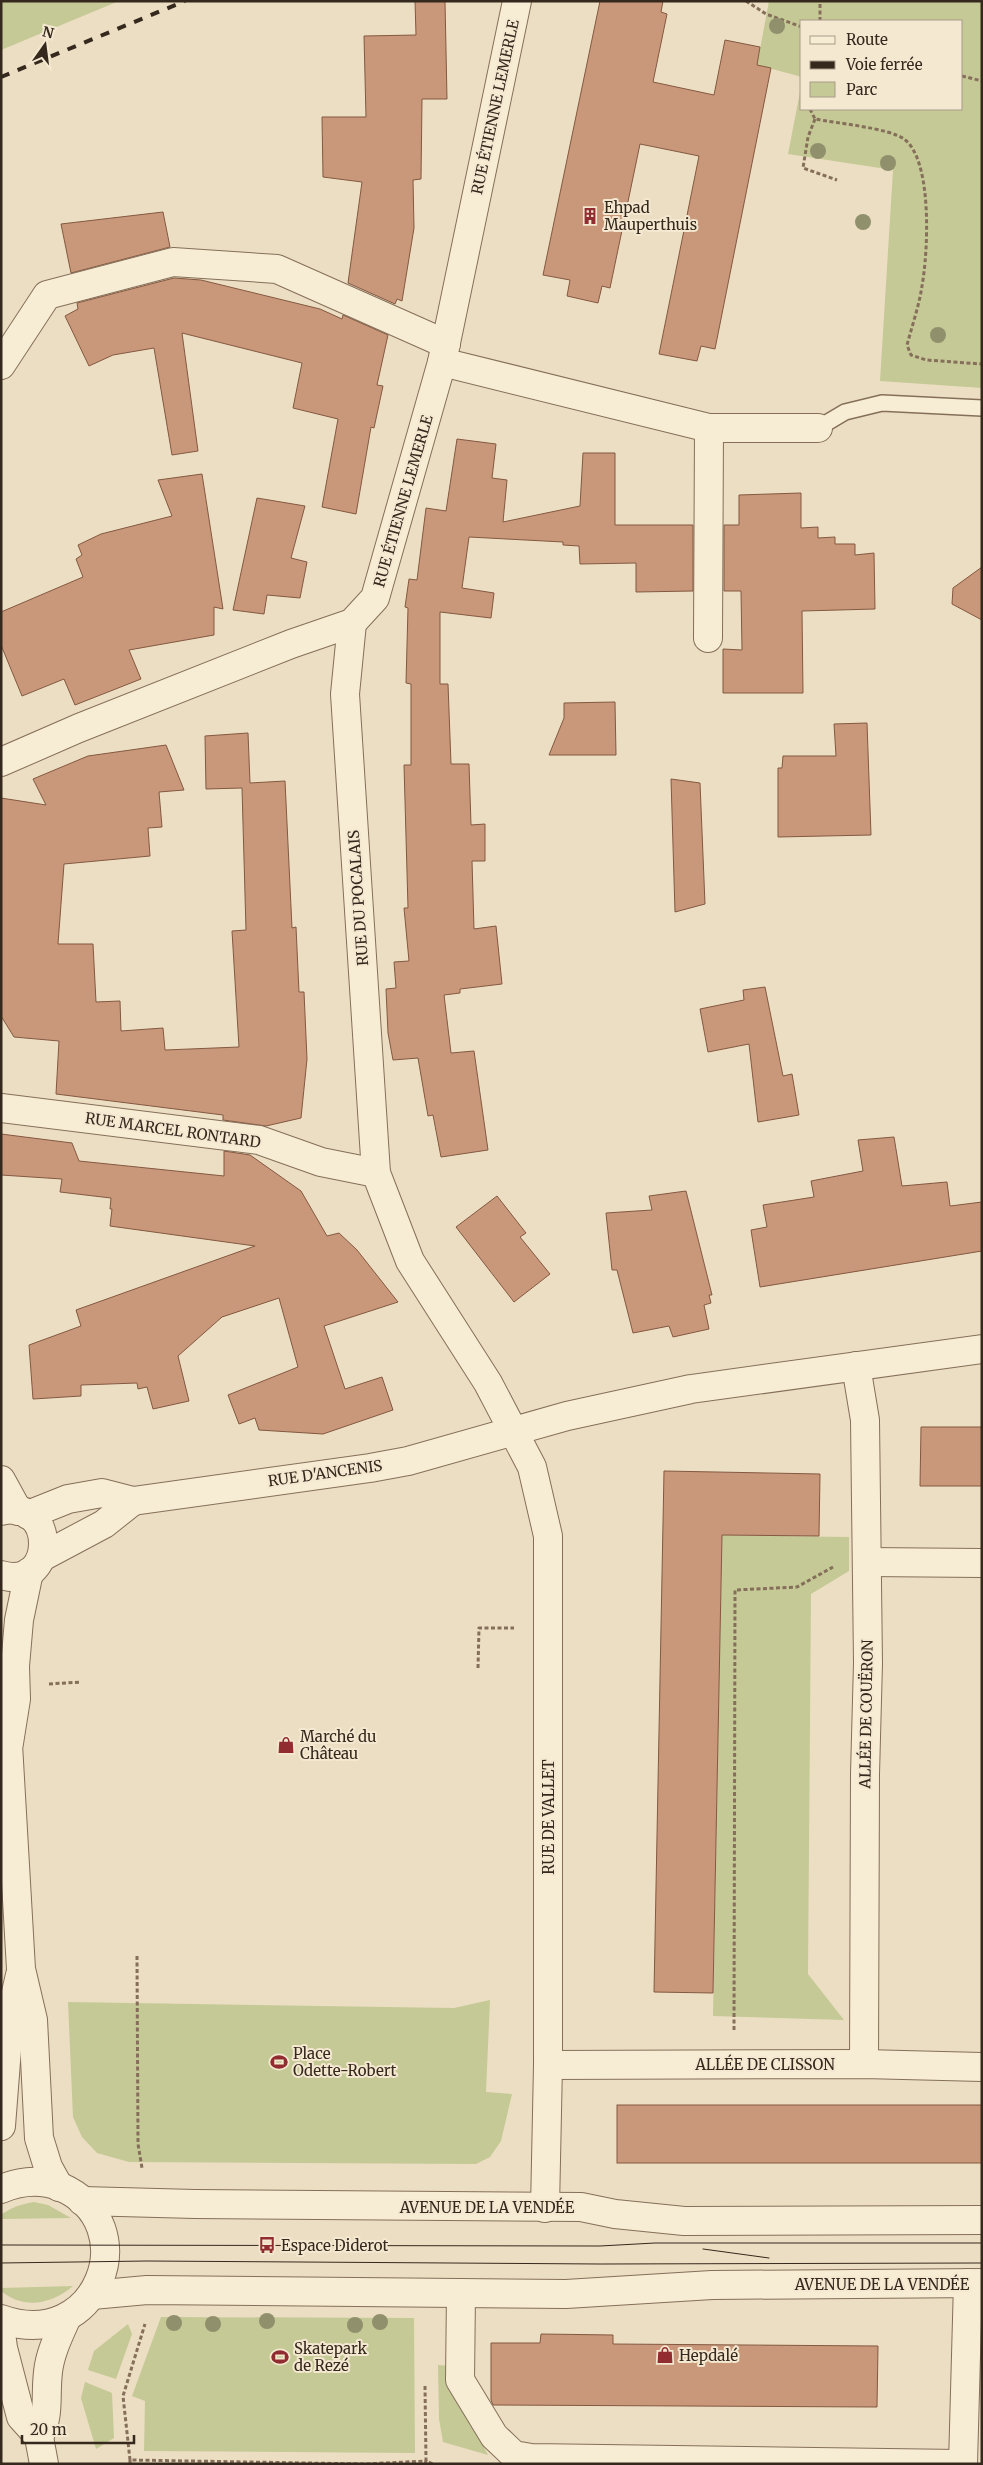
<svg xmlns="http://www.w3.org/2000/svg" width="983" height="2465" font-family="Merriweather,serif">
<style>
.green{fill:#c5c996}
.building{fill:#c99779;stroke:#835941}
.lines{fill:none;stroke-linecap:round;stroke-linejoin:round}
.service-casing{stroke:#856f5a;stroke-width:18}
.minor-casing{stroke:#856f5a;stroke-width:30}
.path{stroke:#856f5a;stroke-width:3;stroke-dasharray:4 2.5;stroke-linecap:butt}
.service{stroke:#f7ecd4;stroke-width:15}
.minor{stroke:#f7ecd4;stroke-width:28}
.tram{stroke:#35281d;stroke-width:1}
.rail{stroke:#35281d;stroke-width:4;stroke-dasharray:9 9;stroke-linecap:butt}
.tree{fill:#91906c}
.labels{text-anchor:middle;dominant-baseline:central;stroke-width:4;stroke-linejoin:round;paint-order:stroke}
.street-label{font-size:15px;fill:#35281d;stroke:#f4e8d1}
.poi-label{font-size:15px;fill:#35281d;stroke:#f4e8d1;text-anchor:start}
</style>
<rect width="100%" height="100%" fill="#ecdec2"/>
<g class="green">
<polygon points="1,1 119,1 1,50"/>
<polygon points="769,1 982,1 982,388 880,381 893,170 788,154 802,82 802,109 962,109 962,21 802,21 802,77 757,65"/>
<polygon points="722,1535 849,1537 849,1571 811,1594 808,1974 844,2020 713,2016"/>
<polygon points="490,2000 486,2092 512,2094 501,2141 490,2157 476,2164 129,2162 97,2153 82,2137 73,2117 68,2002 454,2008"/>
<path d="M34 2202 48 2205 71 2218 1 2219V2215C11 2207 22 2204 34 2202Z"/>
<path d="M73 2286C52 2304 24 2310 1 2291V2288Z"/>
<polygon points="161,2317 414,2318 415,2453 144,2451 145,2401 132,2396"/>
<polygon points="128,2324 132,2334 116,2379 88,2370 94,2351"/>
<polygon points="438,2365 450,2366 450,2381 488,2455 443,2442 439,2419"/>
<polygon points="85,2382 112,2393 114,2438 96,2449 81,2398"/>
</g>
<g class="building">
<polygon points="415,1 445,1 447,99 422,99 421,179 413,180 414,228 402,301 397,299 395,304 348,283 362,182 323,177 322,117 366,117 364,36 416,35"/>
<polygon points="600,1 663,1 661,12 667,14 653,82 714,95 725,40 760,47 757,65 771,68 715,349 701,346 697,361 659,354 699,156 640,144 610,288 602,286 598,303 567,296 570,280 543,275"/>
<polygon points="163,212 170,247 71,273 61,224"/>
<polygon points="174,278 201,280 320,309 342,319 343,315 388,335 377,385 383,386 374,428 371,427 356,514 322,507 338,419 293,408 302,363 182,333 198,451 172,455 154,348 113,355 89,366 65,316 78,309 77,303"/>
<polygon points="457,439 496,444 492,478 507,480 503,522 580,506 583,453 615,453 615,525 693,525 693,591 636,592 636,563 580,564 579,546 563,545 563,542 469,537 462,588 494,593 491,618 440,612 440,684 448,684 451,764 469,764 471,825 485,824 485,861 472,861 474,929 496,926 502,984 460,989 460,993 444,995 451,1053 474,1051 488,1150 441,1157 433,1115 428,1116 418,1058 393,1060 388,1033 386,989 396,988 394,962 409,961 404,908 408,908 404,765 411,765 411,684 406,683 408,608 405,607 409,579 417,580 426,508 446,511"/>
<polygon points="202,474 223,609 214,607 214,635 129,650 141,679 75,705 64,679 22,696 1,645 1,612 83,577 76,559 82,555 78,545 101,534 172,516 158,480"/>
<polygon points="801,493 801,528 818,527 818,538 835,537 835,544 855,544 855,555 874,553 875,609 802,611 803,693 723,693 723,649 742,650 741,591 724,591 724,525 739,525 739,495"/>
<polygon points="257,498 305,506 291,558 307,562 300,598 267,595 264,614 233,610"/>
<polygon points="982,567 982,620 952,604 953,588"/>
<polygon points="615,702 616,755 549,755 564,718 564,703"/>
<polygon points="867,723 871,835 778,837 778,768 782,768 783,756 836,756 834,724"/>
<polygon points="248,733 250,783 285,781 292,928 296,927 299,992 304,992 307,1059 301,1118 266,1126 223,1120 223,1115 56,1094 59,1041 14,1037 1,1016 1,798 46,805 33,779 88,756 166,745 184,790 159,792 162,827 148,828 150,856 64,864 58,944 93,944 96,1002 120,1001 121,1031 163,1028 165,1050 239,1047 232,931 246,930 242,788 206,789 205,736"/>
<polygon points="671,779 700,783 705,904 675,912"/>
<polygon points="765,987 783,1076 792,1074 799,1115 758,1122 749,1044 708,1052 700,1009 744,1000 743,990"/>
<polygon points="1,1134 72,1143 79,1161 224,1176 224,1151 250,1155 301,1191 327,1236 339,1233 357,1250 398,1302 324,1326 345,1389 382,1377 393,1410 323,1434 259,1430 255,1418 239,1424 228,1395 298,1367 279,1298 222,1317 178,1356 189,1401 153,1409 147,1387 138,1389 137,1383 81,1385 81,1396 33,1399 29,1345 81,1326 76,1310 255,1246 110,1226 112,1209 110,1209 111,1198 60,1192 62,1179 1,1175"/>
<polygon points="894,1137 902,1186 947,1182 950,1206 982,1202 982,1251 760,1287 751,1230 767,1227 763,1205 814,1197 811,1181 863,1171 858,1140"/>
<polygon points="686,1191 712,1295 709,1295 711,1303 704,1305 709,1329 673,1337 669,1326 633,1333 617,1270 612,1270 606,1213 652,1210 649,1196"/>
<polygon points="497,1196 526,1233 520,1237 550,1274 514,1302 456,1227"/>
<polygon points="921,1427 982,1427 982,1486 920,1486"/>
<polygon points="664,1471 820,1474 819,1536 722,1535 713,1993 654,1992"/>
<rect x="617" y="2105" width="365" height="58"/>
<polygon points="541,2334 613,2335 613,2344 878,2346 877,2407 493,2405 491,2400 491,2343 540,2343"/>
</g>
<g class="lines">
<g class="service-casing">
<polyline id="service" points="818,428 845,412 882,403 982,408"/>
</g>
<g class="minor-casing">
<g id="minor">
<polyline points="442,362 709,428 818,428"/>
<polyline points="1,365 47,295 173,262 277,269 446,344"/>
<polyline points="352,623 345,694 376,1173 410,1261 488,1383 532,1467 548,1536 548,2065 545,2208"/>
<polyline points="708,638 709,428"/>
<polyline points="1,762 79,728 291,644 352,623 375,598 442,362 517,1"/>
<polyline points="1,1108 259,1140 321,1162 376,1173"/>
<polyline points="856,1366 865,1420 868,1663 865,1774 864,2064"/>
<polyline points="1,1480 18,1511"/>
<path d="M1 1511C58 1497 56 1592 1 1575"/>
<polyline points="28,1515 68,1499 102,1493 133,1501 370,1468 408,1461 567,1416 691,1389 982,1349"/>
<polyline points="42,1557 104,1524 133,1501"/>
<polyline points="867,1562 982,1563"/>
<polyline points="1,1720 8,1744 21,1969 33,2020 39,2138 48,2167 59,2187"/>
<polyline points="9,1743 16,1699 15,1666 19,1620 29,1572"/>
<polyline points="548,2065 864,2064 982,2067"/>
<polyline points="1,2126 9,2023 20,1975"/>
<path d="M1 2189C20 2181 41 2179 61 2187 146 2224 98 2354 1 2319"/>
<polyline points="82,2201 195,2204 581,2207 615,2214 684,2221 982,2220"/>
<polyline points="461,2293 460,2380 494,2436 514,2455 531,2458 959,2464"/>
<polyline points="92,2295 147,2290 566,2294 712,2285 982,2283"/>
<polyline points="1,2333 3,2348 21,2417 39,2437 44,2464"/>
<path d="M39 2437C50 2413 45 2398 48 2372 50 2353 59 2335 67 2317"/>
<polyline points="963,2464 968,2283"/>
</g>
</g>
<g class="path">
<polyline points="746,1 766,14 802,27"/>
<polyline points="820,21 820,1"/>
<polyline points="962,76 982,81"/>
<path d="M810 109 815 119C835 123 889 128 904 139 933 160 928 253 922 286 919 306 912 326 907 345L911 355 926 360 982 364"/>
<polyline points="815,119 808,137 803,168 837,180"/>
<polyline points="478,1668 479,1628 514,1628"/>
<polyline points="49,1684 81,1682"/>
<polyline points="137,1956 138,2144 142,2168"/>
<polyline points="734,2030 735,1590 797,1587 833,1567"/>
<polyline points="425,2386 426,2461 433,2464"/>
<polyline points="130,2460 123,2396 145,2324"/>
<polyline points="130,2464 130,2460 365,2464 426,2461 425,2464"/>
</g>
<use href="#service" class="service"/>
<use href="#minor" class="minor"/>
<g class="tram">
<polyline points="1,2245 600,2246 655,2243 982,2243"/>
<polyline points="703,2249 769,2258"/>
<polyline points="1,2263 147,2261 600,2264 982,2263"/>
</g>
<polyline class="rail" points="1,77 185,1"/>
</g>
<g class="tree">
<circle cx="777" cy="26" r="8"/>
<circle cx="818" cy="151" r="8"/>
<circle cx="888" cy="163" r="8"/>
<circle cx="863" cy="222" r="8"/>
<circle cx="938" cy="335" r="8"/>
<circle cx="267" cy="2321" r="8"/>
<circle cx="380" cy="2322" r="8"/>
<circle cx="174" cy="2323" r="8"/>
<circle cx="213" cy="2324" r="8"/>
<circle cx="355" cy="2325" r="8"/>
</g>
<defs>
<g id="building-bare" transform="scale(1.35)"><path d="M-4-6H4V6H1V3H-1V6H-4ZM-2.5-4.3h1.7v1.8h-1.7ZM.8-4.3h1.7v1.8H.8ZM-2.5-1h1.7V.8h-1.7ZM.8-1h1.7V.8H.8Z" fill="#912c30" stroke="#f4e8d1" stroke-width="2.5" paint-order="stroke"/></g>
<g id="shop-bare" transform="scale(1.35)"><path d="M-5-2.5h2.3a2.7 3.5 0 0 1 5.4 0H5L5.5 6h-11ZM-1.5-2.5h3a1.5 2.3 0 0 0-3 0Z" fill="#912c30" stroke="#f4e8d1" stroke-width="2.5" paint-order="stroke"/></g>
<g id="stadium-bare" transform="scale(1.35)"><path d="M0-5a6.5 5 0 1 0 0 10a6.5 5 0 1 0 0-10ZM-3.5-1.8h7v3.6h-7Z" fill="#912c30" stroke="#f4e8d1" stroke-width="2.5" paint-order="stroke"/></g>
<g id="bus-bare" transform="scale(1.35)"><path d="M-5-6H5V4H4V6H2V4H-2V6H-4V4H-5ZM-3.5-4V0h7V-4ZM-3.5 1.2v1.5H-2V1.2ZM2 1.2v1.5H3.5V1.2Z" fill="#912c30" stroke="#f4e8d1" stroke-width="2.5" paint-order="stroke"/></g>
</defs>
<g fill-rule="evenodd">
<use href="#building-bare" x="590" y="216"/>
<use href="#shop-bare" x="286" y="1745"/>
<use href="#stadium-bare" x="279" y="2062"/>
<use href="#bus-bare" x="267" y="2245"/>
<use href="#shop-bare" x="665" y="2355"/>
<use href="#stadium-bare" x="280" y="2357"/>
</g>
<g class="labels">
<g class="street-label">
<text transform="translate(495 107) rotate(-78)">RUE ÉTIENNE LEMERLE</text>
<text transform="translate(403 501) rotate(-74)">RUE ÉTIENNE LEMERLE</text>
<text transform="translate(358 898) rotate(-94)">RUE DU POCALAIS</text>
<text transform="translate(173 1130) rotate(8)">RUE MARCEL RONTARD</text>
<text transform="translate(325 1473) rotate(-8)">RUE D'ANCENIS</text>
<text transform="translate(866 1714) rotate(-89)">ALLÉE DE COUËRON</text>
<text transform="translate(548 1817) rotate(-90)">RUE DE VALLET</text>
<text x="765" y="2064">ALLÉE DE CLISSON</text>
<text x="487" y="2207">AVENUE DE LA VENDÉE</text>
<text x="882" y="2284">AVENUE DE LA VENDÉE</text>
</g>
<g class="poi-label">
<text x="604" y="207">Ehpad<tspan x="604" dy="17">Mauperthuis</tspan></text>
<text x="300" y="1736">Marché du<tspan x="300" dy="17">Château</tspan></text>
<text x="293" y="2053">Place<tspan x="293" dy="17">Odette-Robert</tspan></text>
<text x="281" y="2245">Espace Diderot</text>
<text x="294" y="2348">Skatepark<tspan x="294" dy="17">de Rezé</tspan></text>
<text x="679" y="2355">Hepdalé</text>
</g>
</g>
<rect width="983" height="2465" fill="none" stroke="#35281d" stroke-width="5"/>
<rect x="800" y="20" width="162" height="90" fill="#f4e8d1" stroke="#a89b89"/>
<rect x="810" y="36" width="25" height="8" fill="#f7ecd4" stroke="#a89b89"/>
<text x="846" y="45" font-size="15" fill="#35281d">Route</text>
<rect x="810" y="61" width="25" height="8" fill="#35281d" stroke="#a89b89"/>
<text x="846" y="70" font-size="15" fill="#35281d">Voie ferrée</text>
<rect x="810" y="82" width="25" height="15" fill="#c5c996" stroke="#a89b89"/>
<text x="846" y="95" font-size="15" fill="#35281d">Parc</text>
<g transform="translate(45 45) rotate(14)" stroke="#f4e8d1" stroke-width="4" paint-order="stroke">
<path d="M0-4L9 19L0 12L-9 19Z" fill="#35281d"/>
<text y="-8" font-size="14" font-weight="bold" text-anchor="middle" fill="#35281d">N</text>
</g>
<path d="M22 2435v8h112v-8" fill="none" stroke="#35281d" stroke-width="2.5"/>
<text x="30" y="2435" font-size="15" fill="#35281d" stroke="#f4e8d1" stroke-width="4" paint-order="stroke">20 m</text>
</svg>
